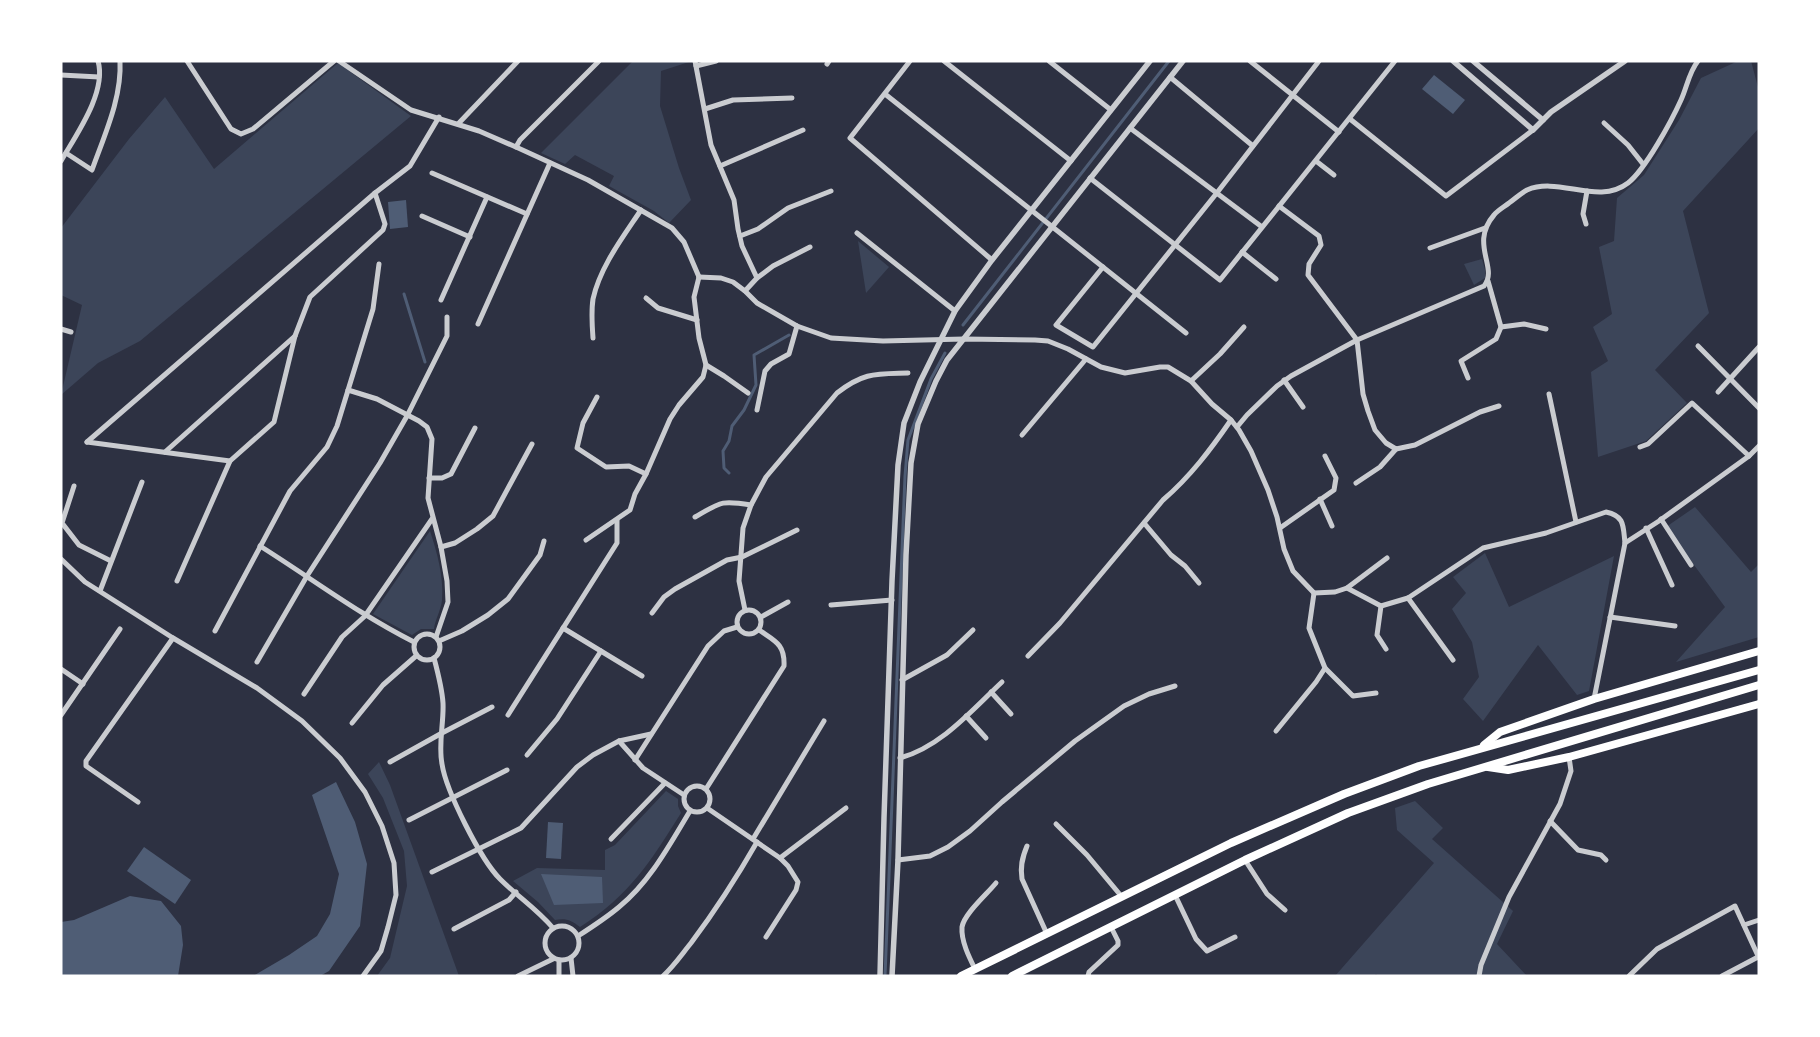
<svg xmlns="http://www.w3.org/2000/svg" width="1820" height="1037" font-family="Jost,sans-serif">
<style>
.green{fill:#3c4559}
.water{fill:#4f5d75}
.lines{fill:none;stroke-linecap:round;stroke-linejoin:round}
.stream{stroke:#4f5d75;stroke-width:3}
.minor{stroke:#caccd0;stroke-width:5}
.tertiary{stroke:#caccd0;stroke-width:5.5}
.primary{stroke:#fff;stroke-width:8}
</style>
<rect width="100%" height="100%" fill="#2d3142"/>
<g class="green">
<polygon points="633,61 689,62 661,71 660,106 679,168 691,200 669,223 654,211 609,186 614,176 575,155 565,164 541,153"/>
<polygon points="1738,61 1751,61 1759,91 1759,128 1683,211 1709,313 1655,370 1687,403 1646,441 1598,457 1591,372 1608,361 1593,327 1612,314 1599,247 1614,241 1617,198 1644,175 1679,120 1701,78"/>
<polygon points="338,63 411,116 140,341 98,363 61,395 82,305 61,295 61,228 129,139 165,97 214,169"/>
<polygon points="858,241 889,267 866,293"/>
<polygon points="1482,259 1485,270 1485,278 1474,285 1464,264"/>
<polygon points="1695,507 1751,572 1759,564 1759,637 1676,662 1725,607 1666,527"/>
<path d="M430 531C437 552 444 577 442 600 441 610 435 620 434 629H421L412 635 373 614Z"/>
<polygon points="1485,553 1509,607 1614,556 1589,691 1577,695 1538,645 1483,721 1463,699 1479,677 1472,642 1452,609 1466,593 1453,577"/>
<polygon points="379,762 390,785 459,976 377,976 390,958 407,886 404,851 383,798 368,774"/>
<path d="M666 791 678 799V806L681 813C651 861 630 895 580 927 571 920 566 918 555 920L538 902 513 881 537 868 605 870V850L615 845Z"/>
<polygon points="1415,801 1443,828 1432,839 1513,911 1497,944 1527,976 1378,976 1376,974 1374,976 1335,976 1434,863 1397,830 1395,808"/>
</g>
<g class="water">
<polygon points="1434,75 1465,100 1453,114 1422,89"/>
<polygon points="406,200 408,227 390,229 388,202"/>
<polygon points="336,782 355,822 367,864 360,926 329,971 320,976 253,976 289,955 317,936 330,914 339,874 312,795"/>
<polygon points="548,822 563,823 561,859 546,858"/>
<polygon points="144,847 191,880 175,904 127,871"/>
<polygon points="541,874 602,877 603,903 554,905"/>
<polygon points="130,896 161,901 181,926 183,945 178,976 61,976 61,922 74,920"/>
</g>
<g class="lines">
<g class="stream">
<polyline points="404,294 425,362"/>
<polyline points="963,325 1169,61"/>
<polyline points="729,473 724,468 723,451 729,441 732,426 744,410 756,385 754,355 789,335"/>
<polyline points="885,976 905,476 908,440 931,379 945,353"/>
</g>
<g class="minor">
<polyline points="187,61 231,129 241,134 253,129 334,61"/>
<polyline points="339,61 411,110 479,131 516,147 588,180 672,228 684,242 699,277"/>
<polyline points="695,61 711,145 734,200 738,229 742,246 757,278 745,291"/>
<polyline points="910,61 850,138 992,260"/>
<polyline points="944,61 1071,161"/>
<polyline points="1049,61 1111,110"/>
<polyline points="1250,61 1339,132"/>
<polyline points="827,64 829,61"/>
<polyline points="696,66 716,61"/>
<polyline points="61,75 99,77"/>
<polyline points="1170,77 1253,146"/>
<polyline points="885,94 1186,333"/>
<polyline points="705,109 733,100 792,98"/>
<polyline points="1350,119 1446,196 1533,130"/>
<polyline points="1604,123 1628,145 1643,164"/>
<polyline points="458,124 518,61"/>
<polyline points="1130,128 1262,227"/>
<polyline points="516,147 520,140 599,61"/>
<path d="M66 153 92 170C104 136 122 98 120 61"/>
<path d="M61 161C76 135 107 92 98 61"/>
<polyline points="1316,161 1334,175"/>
<polyline points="720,166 803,130"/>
<polyline points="432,173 527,214"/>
<polyline points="1090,178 1220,280 1395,61"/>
<polyline points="1279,206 1319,236 1321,245 1309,264 1308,275 1357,340 1363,394 1368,411 1375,430 1386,443 1396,449 1415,445 1480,412 1499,406"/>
<polyline points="422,216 470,237"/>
<polyline points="1586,224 1583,214 1587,191"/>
<polyline points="857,233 955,311"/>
<polyline points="740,236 758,229 788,208 831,191"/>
<polyline points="1430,248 1485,228"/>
<polyline points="1242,252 1276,279"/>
<polyline points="1103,267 1056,325 1093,347 1216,194 1319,61"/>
<path d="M699 277 721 278 733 282 745 291 757 303 797 326 831 338 883 341 964 339 1035 340 1048 341 1068 349 1101 367 1125 373 1160 367H1168L1191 381 1212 404 1231 420 1239 430 1251 451 1268 490 1277 517 1284 549 1293 571 1314 593 1335 592 1347 588 1381 606 1408 598 1483 548 1546 533 1606 512C1625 516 1623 526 1625 543L1594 699"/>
<polyline points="757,278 773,266 810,247"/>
<polyline points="646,298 658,308 697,320"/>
<polyline points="441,300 487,197"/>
<polyline points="478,324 550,163"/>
<polyline points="1501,327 1524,324 1546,329"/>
<polyline points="61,329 71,332"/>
<path d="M593 338C592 325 591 312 593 299 600 267 623 237 641 210"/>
<polyline points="1698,346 1759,408"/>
<polyline points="706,365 724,376 748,393"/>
<polyline points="1468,378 1461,361 1496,339 1501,327 1488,281"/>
<polyline points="1284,380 1303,407"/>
<polyline points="1191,381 1220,354 1244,327"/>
<polyline points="348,390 377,399 419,421 427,427 432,439 428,498 441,547 447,581 448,602 436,637"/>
<polyline points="1718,392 1759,347"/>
<polyline points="1549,394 1576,522"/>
<polyline points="597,397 583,423 577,448 606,467 629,466 646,474"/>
<polyline points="757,410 765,371 771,364 789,354 797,326"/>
<path d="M1237 427 1247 415 1277 386 1291 376 1357 340 1484 286C1499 268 1469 244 1494 215 1498 210 1504 207 1509 203 1515 199 1521 193 1527 190 1559 176 1598 206 1628 183 1645 170 1672 120 1681 100 1687 87 1689 72 1698 61"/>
<polyline points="1022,435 1086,359"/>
<polyline points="87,442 375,193 410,166 439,117"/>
<polyline points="87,442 230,461"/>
<polyline points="1640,447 1648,444 1692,403 1749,456"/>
<polyline points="165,452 295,336"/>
<polyline points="429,478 442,478 451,474 475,428"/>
<polyline points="1356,483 1380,467 1396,449"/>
<polyline points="74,486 62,523 79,545 111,561"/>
<polyline points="1320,499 1332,526"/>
<path d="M695 517C721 502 721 500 751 505"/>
<polyline points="1661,519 1691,565"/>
<polyline points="1144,523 1171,555 1185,566 1199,583"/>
<polyline points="1280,528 1334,490 1336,478 1325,456"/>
<polyline points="1646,528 1672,585"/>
<polyline points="586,540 630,510 635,494 646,474 670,419 679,405 703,377 706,365 699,338 694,297 699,277"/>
<polyline points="1625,543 1659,521 1749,456 1759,446"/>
<path d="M260 546C311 578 360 615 414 642"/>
<polyline points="441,547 455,543 477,529 493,516 532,444"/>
<polyline points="61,559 85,582 173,638 257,688 302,721 340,758 365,792 382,826 394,863 396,895 388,927 381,951 363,976"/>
<polyline points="177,581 230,461 274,422 295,336 310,297 383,230 385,224 375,193"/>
<polyline points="1347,588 1387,558"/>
<polyline points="100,591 142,482"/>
<polyline points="1408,598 1453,660"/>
<polyline points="831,605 892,600"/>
<polyline points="1381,606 1377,635 1386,649"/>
<circle cx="749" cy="622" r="12"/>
<path d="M745 610 739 581 743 528 751 505 766 477 837 393C864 372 876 374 908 373"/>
<polyline points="652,613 664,597 675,589 727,560 742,557 797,530"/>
<polyline points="761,617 788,602"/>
<polyline points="1610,617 1675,626"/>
<polyline points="563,628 642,676"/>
<polyline points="215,631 290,491 327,447 337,426 373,309 379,264"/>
<circle cx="427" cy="647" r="13"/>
<polyline points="439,641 462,631 488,615 508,599 540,555 544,541"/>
<path d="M1028 656 1060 623 1163 500C1190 477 1211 449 1231 420"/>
<path d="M434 658C438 673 442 688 443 703 444 723 438 744 442 764 446 791 481 860 500 879 517 896 537 909 553 928"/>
<polyline points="257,662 307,576 380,463 407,416 447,336 447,317"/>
<polyline points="1325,668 1353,696 1376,693"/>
<polyline points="61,669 83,684"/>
<polyline points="902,680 947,655 973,630"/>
<polyline points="991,692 1011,714"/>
<polyline points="304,694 342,637 365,616 432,519"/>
<polyline points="61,715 120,629"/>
<polyline points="508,715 617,543 617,520"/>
<polyline points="966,716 986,738"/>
<polyline points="352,723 383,685 416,656"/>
<polyline points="1276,731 1316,682 1325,668 1309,628 1314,593"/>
<polyline points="619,741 643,768 684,795"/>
<polyline points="527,755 557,719 601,651"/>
<path d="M900 758C941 747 972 710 1002 682"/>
<polyline points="635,760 708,646 724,631 737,627"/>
<polyline points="390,762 442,733 492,707"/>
<circle cx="697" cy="799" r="13"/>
<path d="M706 789 784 666C785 644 775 641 759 630"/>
<polyline points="138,802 86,766 86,761 173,638"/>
<polyline points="707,808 780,858 788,866 798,882 796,890 766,937"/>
<polyline points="409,820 507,770"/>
<polyline points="1550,821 1578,850 1601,855 1606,860"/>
<polyline points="1056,824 1087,855 1122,897"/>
<polyline points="611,839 665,783"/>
<polyline points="753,839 824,721"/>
<path d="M1027 846C1022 858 1020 867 1022 879L1047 934"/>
<polyline points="780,858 846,808"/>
<polyline points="898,860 930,856 948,847 970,831 1002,802 1075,741 1124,706 1149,694 1175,686"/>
<polyline points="1245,860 1267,894 1285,910"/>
<polyline points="432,872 521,828 577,767 593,755 619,741 651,734"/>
<polyline points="1175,895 1196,939 1207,951 1235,937"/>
<polyline points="1744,925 1759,920"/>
<circle cx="562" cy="943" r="17"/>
<polyline points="454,929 509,900 516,892"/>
<path d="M578 936C592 927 606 918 619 907 650 882 670 844 690 811"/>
<polyline points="571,958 573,976"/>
<path d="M975 969C969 957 961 941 962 927 964 914 987 894 996 883"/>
<polyline points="518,976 553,959"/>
<polyline points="559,976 559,960"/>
<path d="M663 976C674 966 682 954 691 943 715 911 737 877 757 842"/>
<polyline points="1088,976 1089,972 1118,945 1118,941 1111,927"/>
<polyline points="1479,976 1481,965 1509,897 1560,804 1571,771 1569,757"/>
<polyline points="1629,976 1657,949 1735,906 1759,958"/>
<polyline points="1722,976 1758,957"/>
</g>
<g class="tertiary">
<polyline points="1453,61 1533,130 1551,112 1625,61"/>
<polyline points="1473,61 1543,120"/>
<polyline points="880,976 884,818 892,581 898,465 904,423 920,382 955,311 992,260 1150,61"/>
<polyline points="892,976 898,860 906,555 911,463 918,424 936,381 947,360 1183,61"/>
</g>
<g class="primary">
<polyline points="1484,745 1500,732 1594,699 1759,651"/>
<polyline points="1488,767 1508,770 1569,757 1759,704"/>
<polyline points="961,976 1231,843 1344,794 1419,766 1759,670"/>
<polyline points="1012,976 1245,860 1348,813 1428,784 1759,685"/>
</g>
</g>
<rect width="1820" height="1037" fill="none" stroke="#ffffff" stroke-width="125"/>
</svg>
